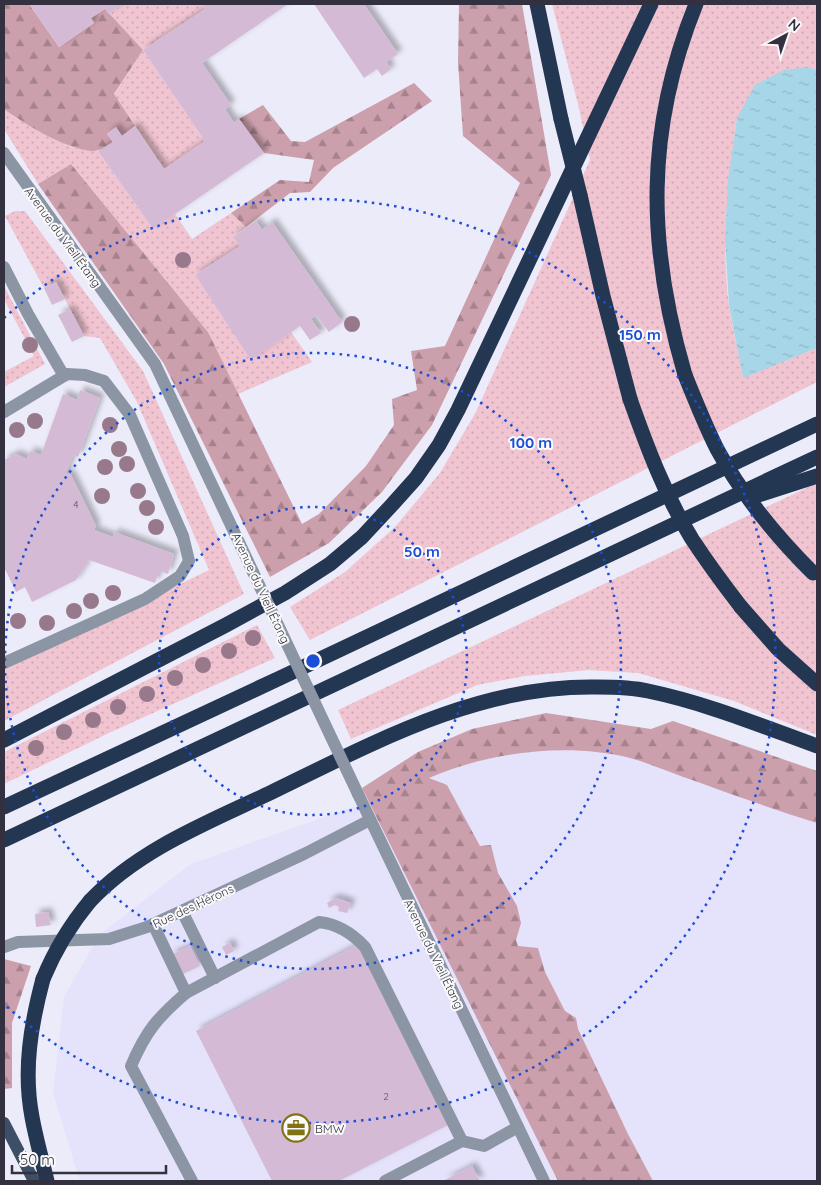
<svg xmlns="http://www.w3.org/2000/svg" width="821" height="1185" font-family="Quicksand,sans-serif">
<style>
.built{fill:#e5e2fc}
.grass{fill:url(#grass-dots)}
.forest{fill:url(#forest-firs)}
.water{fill:url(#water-ripples)}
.building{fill:#d5bad5;filter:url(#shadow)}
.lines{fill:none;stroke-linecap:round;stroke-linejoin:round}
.minor{stroke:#8b95a4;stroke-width:12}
.major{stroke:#3d4e67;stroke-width:12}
.highway{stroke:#233652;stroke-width:15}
.minor-bridge{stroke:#8b95a4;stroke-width:12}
.highway-bridge{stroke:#233652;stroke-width:15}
.tree{fill:#98798b}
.ring{fill:none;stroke:#1d4ed8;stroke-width:2.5;stroke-dasharray:2.5 5}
.labels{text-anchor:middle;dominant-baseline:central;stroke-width:4;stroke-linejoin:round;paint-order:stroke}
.number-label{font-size:10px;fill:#5c5364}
.street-label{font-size:12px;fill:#33313f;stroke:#fafafa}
.poi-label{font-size:12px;fill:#33313f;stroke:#fafafa;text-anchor:start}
.centre{fill:#1d4ed8;stroke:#fafafa;stroke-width:2.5}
.ring-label{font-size:15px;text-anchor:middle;font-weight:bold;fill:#1d4ed8;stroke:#fafafa;stroke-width:4;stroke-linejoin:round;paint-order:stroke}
</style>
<defs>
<pattern id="grass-dots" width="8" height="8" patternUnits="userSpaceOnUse" patternTransform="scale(1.25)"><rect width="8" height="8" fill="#f0c4d0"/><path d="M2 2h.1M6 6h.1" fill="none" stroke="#cea9b4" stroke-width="1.8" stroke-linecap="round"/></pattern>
<pattern id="forest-firs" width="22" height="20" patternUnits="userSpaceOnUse" patternTransform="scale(1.25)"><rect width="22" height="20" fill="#cc9fac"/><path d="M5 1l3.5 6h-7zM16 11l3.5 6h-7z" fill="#a6828d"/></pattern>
<pattern id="water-ripples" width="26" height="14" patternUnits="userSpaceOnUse" patternTransform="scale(1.25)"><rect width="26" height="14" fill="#a7d6e8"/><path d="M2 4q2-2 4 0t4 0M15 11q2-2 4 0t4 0" fill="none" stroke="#90b8c8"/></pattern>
<filter id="shadow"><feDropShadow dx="4.5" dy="-4.5" stdDeviation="2.5" flood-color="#0004"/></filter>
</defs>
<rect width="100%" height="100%" fill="#ecebf9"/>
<polygon class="built" points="557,745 646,756 817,815 817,1181 81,1181 78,1175 53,1093 64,997 100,934 191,864 418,784 441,764"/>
<g class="grass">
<polygon points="123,4 202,4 205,9 143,50 205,141 164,169 114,95 143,50 108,14"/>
<path d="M552 4H817V70L808 67 737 118C728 181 721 243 729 306 733 330 739 354 743 377L817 348V382L310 640 290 607 345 572 395 527 440 473 476 412 590 160 578 104Z"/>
<polygon points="4,109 16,118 71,147 98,151 153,229 175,214 192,239 231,213 246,227 233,237 240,246 195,275 251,359 291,332 312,362 238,394 208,332 71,164 38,184 4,129"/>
<polygon points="15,211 25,211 143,371 244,594 4,721 4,670 209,570 137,402 100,338 84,336 56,282 44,288 5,216"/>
<polygon points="4,286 45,364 4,387 4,372 34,356 4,299"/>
<polygon points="817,483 817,735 734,701 638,673 589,670 525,676 477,685 351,739 338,710"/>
<polygon points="257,625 275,658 111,732 4,784 4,752"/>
</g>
<g class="forest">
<path d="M4 4H29L59 47 94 23 91 18 105 9 143 50 114 94 135 126 122 136 116 127 107 134 113 142C109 145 104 149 99 150 78 157 21 122 4 109Z"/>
<polygon points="459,4 522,4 551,175 432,425 382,492 329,543 270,577 164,364 38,184 71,164 208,332 302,524 319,514 366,466 394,425 392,399 417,390 411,351 445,346 520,183 463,136 458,62"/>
<polygon points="414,83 432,101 333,168 310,192 290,193 246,227 231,213 280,180 309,182 314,160 264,153 239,119 263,105 291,141 305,142"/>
<path d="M546 713 651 729 673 721 817 771V823C776 810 735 796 695 781 673 774 652 764 630 758 567 742 488 752 429 778L447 785 480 846 491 845 498 873 517 906 521 923 516 940 518 946 538 948 545 972 565 1011 576 1018 578 1029 628 1134 653 1181H558L362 788 418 752 472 729Z"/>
<polygon points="4,959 31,966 12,1023 12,1088 4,1089"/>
</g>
<polygon class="water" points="808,67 817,70 817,348 743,378 729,305 725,240 728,180 737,118 755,85 784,70"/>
<g class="building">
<polygon points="29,4 123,4 108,14 105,9 91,18 94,23 59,47"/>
<polygon points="202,4 288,4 202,63 231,105 225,109 234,123 239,119 264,153 153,229 98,151 113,142 107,134 116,127 122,136 135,126 164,169 205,141 143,50 205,9"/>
<polygon points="314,4 364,4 398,54 386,62 391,69 382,76 377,69 364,78"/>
<polygon points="256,221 262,230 272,222 342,322 329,332 316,315 311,319 321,333 310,340 300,326 251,360 195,275 240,246 233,237"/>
<polygon points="56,282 65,299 52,305 44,288"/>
<polygon points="70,309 84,336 72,342 58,315"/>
<polygon points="80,390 100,398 78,457 73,455 66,473 71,475 96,526 94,530 113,537 114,532 174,554 168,574 159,571 155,583 89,560 76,580 32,602 25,587 16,592 4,567 4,460 16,454 27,459 30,451 41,455 63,394 77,400"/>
<polygon points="335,898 351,903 347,913 338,911 339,907 335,905 329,908 327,903"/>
<polygon points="48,912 51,925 36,927 35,914"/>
<polygon points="230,943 234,951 226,955 222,947"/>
<polygon points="357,945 450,1124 339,1181 272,1181 196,1031"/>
<polygon points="190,946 200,966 181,975 171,955"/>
<polygon points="472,1166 480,1181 443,1181"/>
</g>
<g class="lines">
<g class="minor">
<polyline points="4,153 155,364 253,572"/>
<polyline points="4,267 28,314 64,376"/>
<polyline points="4,412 67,374 85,375 104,381 130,415 183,536 189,561 180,576 145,599 4,663"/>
<polyline points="358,794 544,1181"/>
<polyline points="182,911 215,978"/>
<path d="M153 924 186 993C157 1018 146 1031 131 1066L192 1181"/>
<polyline points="4,947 18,942 109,939 147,927 304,854 370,820"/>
<path d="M186 993 319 922C338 924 352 933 365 947L462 1141"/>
<polyline points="385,1181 462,1141 484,1146 518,1127"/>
</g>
<polyline class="major" points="4,1123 34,1181"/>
<g class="highway">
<polyline points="537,4 561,119"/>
<polyline points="580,195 603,296 630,399"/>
<path d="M685 375C647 245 645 130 696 4"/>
<polyline points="749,498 817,476"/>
<polyline points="741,607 778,649 817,684"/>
<polyline points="4,740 226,625 285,593 330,564 362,537 390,507 416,478 439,445 458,410 651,4"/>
<polyline points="4,807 280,678 817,424"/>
<polyline points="4,840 817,457"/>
<path d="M90 901C139 849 209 822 272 792 375 742 479 685 596 687 613 687 631 687 648 691 706 703 762 726 817 746"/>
<path d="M43 979C31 1024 23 1070 32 1117 36 1139 42 1160 47 1181"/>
</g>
<polyline class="minor-bridge" points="253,572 358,794"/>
<g class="highway-bridge">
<polyline points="561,119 580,195"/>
<path d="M685 375C695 400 705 425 717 449 742 495 776 536 813 573"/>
<path d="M630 399C647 447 665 495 692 539 707 562 724 585 741 607"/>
<path d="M43 979C55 950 70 925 90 901"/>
</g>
</g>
<g class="tree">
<circle cx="183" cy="260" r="8"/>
<circle cx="352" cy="324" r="8"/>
<circle cx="30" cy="345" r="8"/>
<circle cx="35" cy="421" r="8"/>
<circle cx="110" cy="425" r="8"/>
<circle cx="17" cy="430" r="8"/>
<circle cx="119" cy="449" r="8"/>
<circle cx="127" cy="464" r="8"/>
<circle cx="105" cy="467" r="8"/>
<circle cx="138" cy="491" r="8"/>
<circle cx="102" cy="496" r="8"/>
<circle cx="147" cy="508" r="8"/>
<circle cx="156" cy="527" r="8"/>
<circle cx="113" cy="593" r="8"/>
<circle cx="91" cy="601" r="8"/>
<circle cx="74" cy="611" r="8"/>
<circle cx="18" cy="621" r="8"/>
<circle cx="47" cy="623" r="8"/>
<circle cx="253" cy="638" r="8"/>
<circle cx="229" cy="651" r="8"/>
<circle cx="203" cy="665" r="8"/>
<circle cx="175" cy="678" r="8"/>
<circle cx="147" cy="694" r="8"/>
<circle cx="118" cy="707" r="8"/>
<circle cx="93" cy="720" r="8"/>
<circle cx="64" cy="732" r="8"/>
<circle cx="36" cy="748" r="8"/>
</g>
<g class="ring">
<circle cx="313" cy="661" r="154"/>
<circle cx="313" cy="661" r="308"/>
<path d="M4 318A462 462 0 1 1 4 1004"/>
</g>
<defs>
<g id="office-ring" transform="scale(1.4375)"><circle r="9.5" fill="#fafafa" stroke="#7f7315" stroke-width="1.5"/><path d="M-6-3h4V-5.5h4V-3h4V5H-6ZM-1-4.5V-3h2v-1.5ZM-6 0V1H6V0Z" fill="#7f7315"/></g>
</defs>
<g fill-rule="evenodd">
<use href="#office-ring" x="296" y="1128"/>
</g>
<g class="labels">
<g class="number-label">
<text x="76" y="504">4</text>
<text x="386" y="1096">2</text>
</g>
<g class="street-label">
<text transform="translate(63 237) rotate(54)">Avenue du Vieil Étang</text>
<text transform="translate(261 588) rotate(65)">Avenue du Vieil Étang</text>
<text transform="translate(193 906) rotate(-25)">Rue des Hérons</text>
<text transform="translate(434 954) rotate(64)">Avenue du Vieil Étang</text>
</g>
<g class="poi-label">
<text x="315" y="1128">BMW</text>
</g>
</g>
<circle cx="313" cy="661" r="8" class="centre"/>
<g class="ring-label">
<text x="640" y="340">150 m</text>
<text x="531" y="448">100 m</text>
<text x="422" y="557">50 m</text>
</g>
<rect width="821" height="1185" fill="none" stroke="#33313f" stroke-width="10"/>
<g transform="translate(786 35) rotate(40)" stroke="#fafafa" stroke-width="4" paint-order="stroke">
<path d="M0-4L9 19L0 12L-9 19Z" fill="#33313f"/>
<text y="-8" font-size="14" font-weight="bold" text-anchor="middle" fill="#33313f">N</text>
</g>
<path d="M12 1165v8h154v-8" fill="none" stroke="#33313f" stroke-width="2.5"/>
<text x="20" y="1165" font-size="15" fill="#33313f" stroke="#fafafa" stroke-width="4" paint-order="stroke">50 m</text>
</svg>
